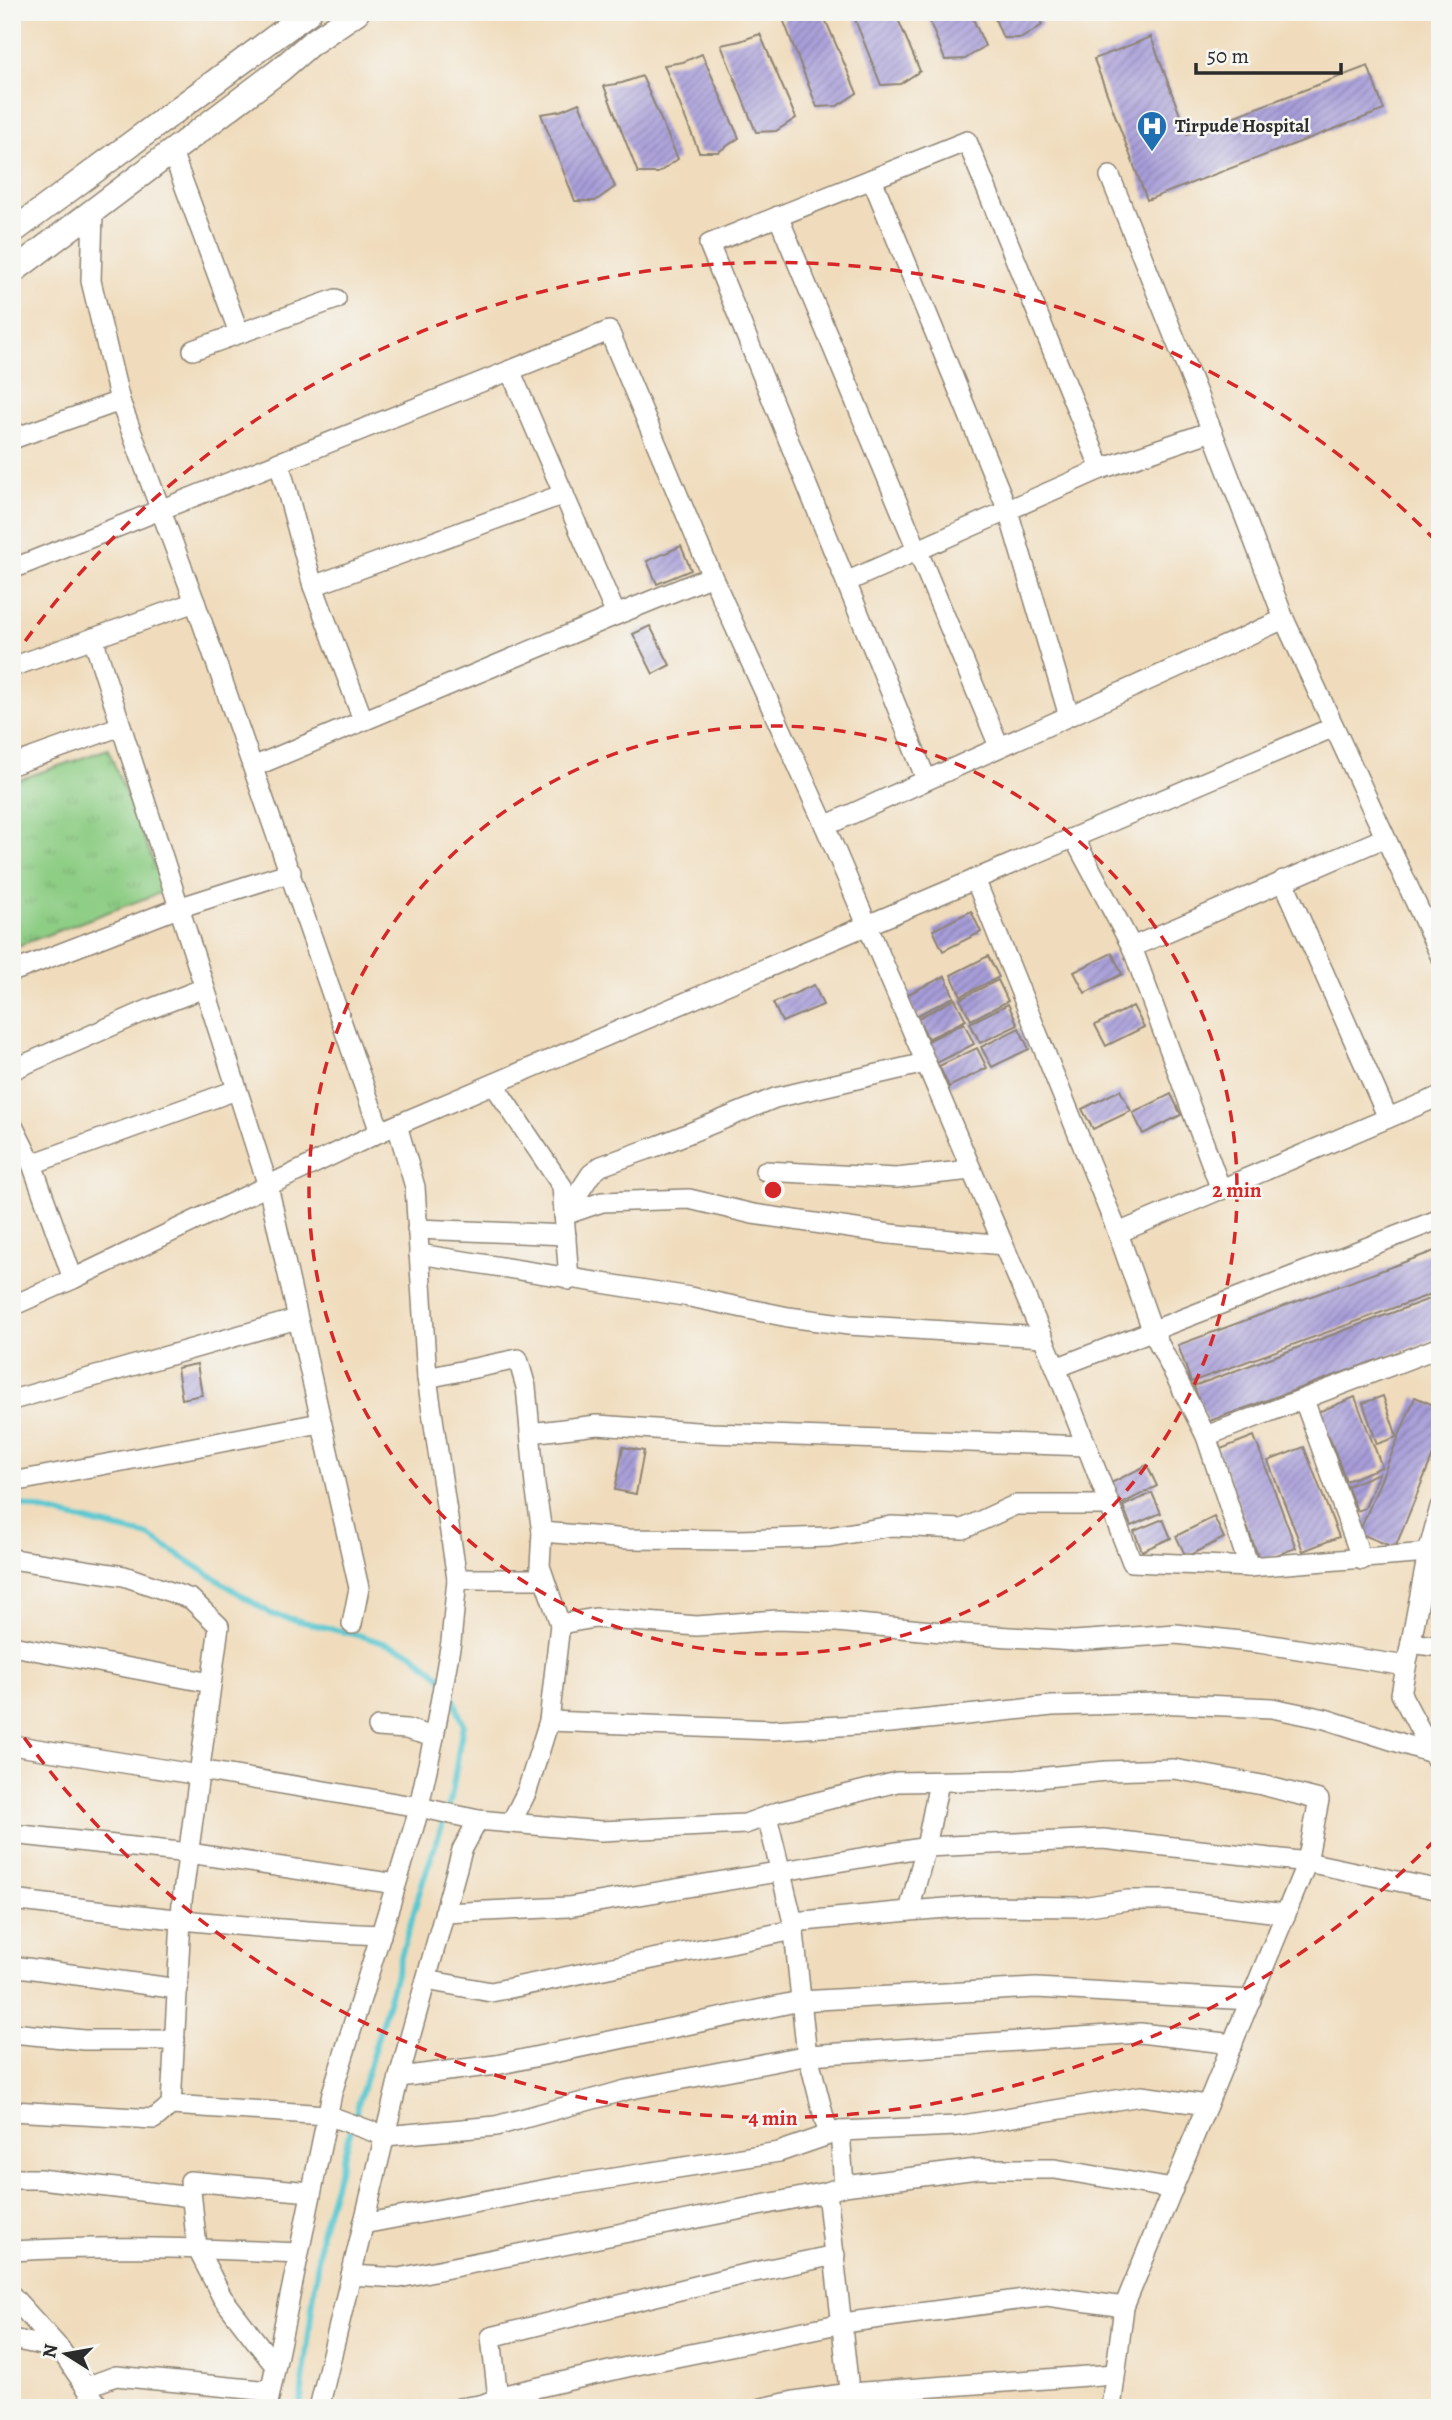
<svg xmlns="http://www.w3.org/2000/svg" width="1452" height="2420" font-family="Alegreya,serif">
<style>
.grass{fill:url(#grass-tufts);stroke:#5c7c58;stroke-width:2}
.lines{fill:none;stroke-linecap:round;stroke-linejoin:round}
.stream{stroke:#5ac7d0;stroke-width:6}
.building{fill:url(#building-hatch)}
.minor-casing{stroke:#8e8474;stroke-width:22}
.tertiary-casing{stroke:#8e8474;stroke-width:27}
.minor{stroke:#fff;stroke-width:19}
.tertiary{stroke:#fff;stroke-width:24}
.ring{fill:none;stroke:#d62828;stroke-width:3.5;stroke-dasharray:12 9}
.labels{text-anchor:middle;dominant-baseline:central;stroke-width:5;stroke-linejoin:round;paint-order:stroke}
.poi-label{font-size:19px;font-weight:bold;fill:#2b2b2b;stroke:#f6f6f2;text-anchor:start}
.centre{fill:#d62828;stroke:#f6f6f2;stroke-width:3.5}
.ring-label{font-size:21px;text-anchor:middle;font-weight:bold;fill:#d62828;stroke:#f6f6f2;stroke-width:5;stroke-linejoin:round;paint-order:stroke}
</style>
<defs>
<pattern id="grass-tufts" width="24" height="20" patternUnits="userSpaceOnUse" patternTransform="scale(1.75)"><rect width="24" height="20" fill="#8dcd84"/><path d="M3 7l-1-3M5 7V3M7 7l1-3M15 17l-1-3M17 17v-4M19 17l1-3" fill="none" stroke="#7ab072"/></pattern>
<pattern id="building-hatch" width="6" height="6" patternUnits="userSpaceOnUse" patternTransform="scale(1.75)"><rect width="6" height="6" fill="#a79dd9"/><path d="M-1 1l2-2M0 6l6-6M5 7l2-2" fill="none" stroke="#8880b0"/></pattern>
</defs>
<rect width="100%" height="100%" fill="#f6f6f2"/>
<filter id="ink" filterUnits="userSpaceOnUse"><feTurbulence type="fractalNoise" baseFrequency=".0143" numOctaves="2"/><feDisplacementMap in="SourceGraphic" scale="14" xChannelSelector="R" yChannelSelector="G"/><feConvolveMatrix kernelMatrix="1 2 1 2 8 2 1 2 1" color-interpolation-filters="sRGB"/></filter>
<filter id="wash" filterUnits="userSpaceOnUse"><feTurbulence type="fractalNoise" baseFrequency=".00686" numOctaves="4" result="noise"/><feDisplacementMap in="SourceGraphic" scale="28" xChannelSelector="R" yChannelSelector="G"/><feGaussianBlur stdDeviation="1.57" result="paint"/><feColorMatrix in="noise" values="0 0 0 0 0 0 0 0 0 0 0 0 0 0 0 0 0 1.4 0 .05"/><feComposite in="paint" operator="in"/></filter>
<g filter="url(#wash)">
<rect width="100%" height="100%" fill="#f0dcbc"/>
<polygon class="grass" points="108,749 165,891 12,948 12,782"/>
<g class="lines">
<g class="stream">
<polyline points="12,1503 149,1536 271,1614 365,1637 411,1652 442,1678"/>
<polyline points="300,2408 321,2233 422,1884 451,1799 463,1724 449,1686"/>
</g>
</g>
<g id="blocks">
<g class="building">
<polygon points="813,12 822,12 857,93 837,106 817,107 783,19"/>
<polygon points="852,12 895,12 920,71 900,84 881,85"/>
<polygon points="926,12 970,12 985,46 965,59 945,60"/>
<polygon points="992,12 1037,12 1042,25 1022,38 1003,38"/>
<polygon points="760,34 796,118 776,131 756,132 721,45 740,41"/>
<polygon points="1151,37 1187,134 1368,66 1384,110 1147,200 1094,59"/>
<polygon points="702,54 739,138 718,152 699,152 664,65 683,62"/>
<polygon points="642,76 678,159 658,173 638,173 604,86 622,83"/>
<polygon points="579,103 615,187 595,201 575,201 541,114 560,111"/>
<polygon points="681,546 691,570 657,584 647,561"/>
<polygon points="650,626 670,665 653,674 633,634"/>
<polygon points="971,911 981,932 943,951 933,930"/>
<polygon points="1112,953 1122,974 1085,993 1074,972"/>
<polygon points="988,956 999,977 961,996 951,975"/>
<polygon points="945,976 954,997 916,1016 906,995"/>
<polygon points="998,980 1008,1001 971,1020 960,999"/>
<polygon points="814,985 823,1005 782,1022 773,1003"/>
<polygon points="955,999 966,1020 928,1039 918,1018"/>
<polygon points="1008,1004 1018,1025 980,1043 970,1023"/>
<polygon points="1133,1006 1144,1027 1106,1046 1095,1025"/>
<polygon points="964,1023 974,1044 937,1063 926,1042"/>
<polygon points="1019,1028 1029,1049 992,1067 981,1047"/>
<polygon points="977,1048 987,1068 949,1087 939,1066"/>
<polygon points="1120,1090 1131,1111 1093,1129 1082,1109"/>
<polygon points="1171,1094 1181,1115 1143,1134 1133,1113"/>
<polygon points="1440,1249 1440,1291 1191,1382 1178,1345"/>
<polygon points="1440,1295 1440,1337 1207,1422 1194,1386"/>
<polygon points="197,1364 202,1395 182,1399 177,1368"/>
<polygon points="1383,1396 1397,1437 1377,1444 1363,1403"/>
<polygon points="1355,1397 1382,1467 1346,1481 1329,1436 1323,1439 1318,1412"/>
<polygon points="1415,1397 1440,1408 1440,1438 1395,1548 1359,1533"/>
<polygon points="1254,1436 1296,1548 1260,1561 1218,1450"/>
<polygon points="623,1447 644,1451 636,1494 615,1490"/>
<polygon points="1304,1447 1339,1537 1303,1551 1268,1461"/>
<polygon points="1147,1465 1157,1486 1120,1505 1109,1484"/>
<polygon points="1379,1473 1365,1508 1357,1511 1347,1486"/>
<polygon points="1152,1493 1161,1513 1131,1526 1123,1506"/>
<polygon points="1214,1517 1224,1538 1186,1557 1176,1536"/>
<polygon points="1163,1519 1171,1538 1142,1551 1134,1531"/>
</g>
</g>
</g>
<g filter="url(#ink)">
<use href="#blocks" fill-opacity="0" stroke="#8e8474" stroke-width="2"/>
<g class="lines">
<g class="minor-casing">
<g id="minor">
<polyline points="172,152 239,333"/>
<polyline points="1110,176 1212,431 1284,619 1440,955"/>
<polyline points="872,179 1008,511 1069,716"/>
<polyline points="93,212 91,281 120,401"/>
<polyline points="778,216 999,746"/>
<polyline points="193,350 336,299"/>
<polyline points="12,439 120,401 195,602 12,667"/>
<polyline points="279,462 313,586"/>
<polyline points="1101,469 1212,431"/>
<polyline points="12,569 609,331 712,576 825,826 1056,1368 1440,1219"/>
<polyline points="846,582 1101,469 967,141 709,244 926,779"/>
<polyline points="195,602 380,1132"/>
<polyline points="616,615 712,576"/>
<polyline points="93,638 268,1186 359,1588 352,1624"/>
<polyline points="363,720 313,586 564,494"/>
<polyline points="12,765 121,726"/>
<polyline points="253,767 616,615 510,370"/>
<polyline points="825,826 1284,619"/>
<polyline points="1074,838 1132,947"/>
<polyline points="975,879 1118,1233 1153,1332 1206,1436 1440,1347"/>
<polyline points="1283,880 1388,1118"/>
<polyline points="12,972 178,908 291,872"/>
<polyline points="12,1070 150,1009 204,988"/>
<polyline points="494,1085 562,1186 569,1280"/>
<polyline points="12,1124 32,1164 73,1279"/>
<polyline points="397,1125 415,1187 427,1378 518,1359 526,1387 535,1485 542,1532 540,1566 560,1624 549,1721 527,1791 511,1823"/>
<polyline points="32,1164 236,1090"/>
<polyline points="765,1171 896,1178 971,1170"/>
<polyline points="1221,1190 1132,947 1384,838"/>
<polyline points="564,1215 602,1202 689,1199 753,1214 890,1234 1003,1245"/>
<polyline points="564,1215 591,1174 601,1166 660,1145 775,1098 925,1063"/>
<polyline points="417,1229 566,1235"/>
<polyline points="1118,1233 1440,1096"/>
<polyline points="419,1254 690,1297 788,1317 849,1325 1043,1337"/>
<polyline points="12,1306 73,1279 380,1132 1334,727"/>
<polyline points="1056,1368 1132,1562 1249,1567"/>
<polyline points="427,1378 457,1579 544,1579"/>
<polyline points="12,1400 297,1319"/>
<polyline points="1304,1400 1362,1560"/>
<polyline points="530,1433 597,1425 711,1433 1087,1446"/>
<polyline points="1206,1436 1249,1567 1428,1553"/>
<polyline points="18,1481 320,1423"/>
<polyline points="1440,1507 1428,1553 1401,1694 1440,1767"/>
<polyline points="542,1532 628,1539 739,1540 829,1537 891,1526 963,1529 1015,1505 1110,1505"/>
<polyline points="12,1559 124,1576 191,1599 219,1626 182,1901 171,2105 327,2115 385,2136 496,2126 626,2090 809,2055 1140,2033 1233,2044"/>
<polyline points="560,1624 595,1618 697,1626 777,1620 837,1622 963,1634 1074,1641 1176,1634 1259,1643 1406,1666"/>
<polyline points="1411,1643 1440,1647"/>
<polyline points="12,1646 211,1683"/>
<polyline points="549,1721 773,1730 890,1723 1052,1706 1156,1703 1272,1708 1325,1719 1432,1753"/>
<polyline points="434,1737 451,1642 457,1579"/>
<polyline points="12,1745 199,1775"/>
<polyline points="200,1770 419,1807 478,1820"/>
<polyline points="767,1816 793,1922 806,2047 828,2133 840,2131 844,2186 827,2192 851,2408"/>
<polyline points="12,1834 189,1853 396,1884"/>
<path d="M12 1900C135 1915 257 1930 381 1935"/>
<polyline points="909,1911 926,1847 939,1782"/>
<polyline points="793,1922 909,1911 972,1906 1082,1907 1128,1900 1172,1900 1286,1914"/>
<polyline points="12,1966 178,1989"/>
<polyline points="426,1980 491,1992 794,1930"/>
<polyline points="12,2033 84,2040 175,2040"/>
<polyline points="399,2077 496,2065 800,2001 1036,1988 1251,2000"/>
<polyline points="12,2111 154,2119 171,2105"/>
<polyline points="12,2179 40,2179 191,2197"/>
<polyline points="844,2186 977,2169 1055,2169 1173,2189"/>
<polyline points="363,2224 563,2186 779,2152 840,2131 957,2126 1141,2096 1207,2105"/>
<path d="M12 2251C108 2245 203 2248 298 2253"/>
<polyline points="351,2275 399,2278 827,2192"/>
<polyline points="12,2296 60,2349 100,2408"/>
<polyline points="12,2339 60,2349"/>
<polyline points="275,2366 222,2297 197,2248 190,2181 311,2192"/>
<polyline points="86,2387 116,2376 270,2391"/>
<polyline points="498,2398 491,2337 736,2276 835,2255"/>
<polyline points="267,2408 332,2093 416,1820 434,1737 406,1729 378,1727"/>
<polyline points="319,2408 399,2077 462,1850 478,1820 601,1831 745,1824 778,1812 897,1782 1017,1780 1106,1771 1174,1769 1262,1785 1319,1800 1307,1862 1103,1839 926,1847 568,1907 444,1913"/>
<polyline points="460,2408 481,2405"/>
<polyline points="481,2408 481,2405 509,2394 627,2367 843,2323 1047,2296 1124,2307"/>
<polyline points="762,2408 794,2401 850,2393 1115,2374"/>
<polyline points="1111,2408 1124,2307 1307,1862 1440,1890"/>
</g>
</g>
<g class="tertiary-casing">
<g id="tertiary">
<polyline points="12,232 309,12"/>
<polyline points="12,272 280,70 310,44 357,12"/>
</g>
</g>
<use href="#minor" class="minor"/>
<use href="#tertiary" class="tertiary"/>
</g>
</g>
<g class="ring">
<circle cx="773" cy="1190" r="464"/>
<path d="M1435 1840A928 928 0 0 1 13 1722M13 658A928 928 0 0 1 1435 540"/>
</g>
<defs>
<g id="hospital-pin" transform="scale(1.575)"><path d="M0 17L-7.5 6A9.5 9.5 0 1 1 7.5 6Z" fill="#1f6fb2" stroke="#f6f6f2"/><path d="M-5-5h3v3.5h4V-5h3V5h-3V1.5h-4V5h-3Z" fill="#fff"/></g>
</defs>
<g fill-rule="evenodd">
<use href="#hospital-pin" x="1152" y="126"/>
</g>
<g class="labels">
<g class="poi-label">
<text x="1175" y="126">Tirpude Hospital</text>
</g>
</g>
<circle cx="773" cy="1190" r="10" class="centre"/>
<g class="ring-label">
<text x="1237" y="1197">2 min</text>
<text x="773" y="2125">4 min</text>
</g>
<rect width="1452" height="2420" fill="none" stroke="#f6f6f2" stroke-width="42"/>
<g transform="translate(66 2354) rotate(281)" stroke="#f6f6f2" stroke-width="5" paint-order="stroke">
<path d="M0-5L12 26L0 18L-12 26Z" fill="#2b2b2b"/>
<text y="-10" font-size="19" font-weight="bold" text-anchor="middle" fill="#2b2b2b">N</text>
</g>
<path d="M1196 63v10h145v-10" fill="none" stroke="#2b2b2b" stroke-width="3.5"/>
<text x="1207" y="63" font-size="21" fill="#2b2b2b" stroke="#f6f6f2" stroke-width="5" paint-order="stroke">50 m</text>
</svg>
